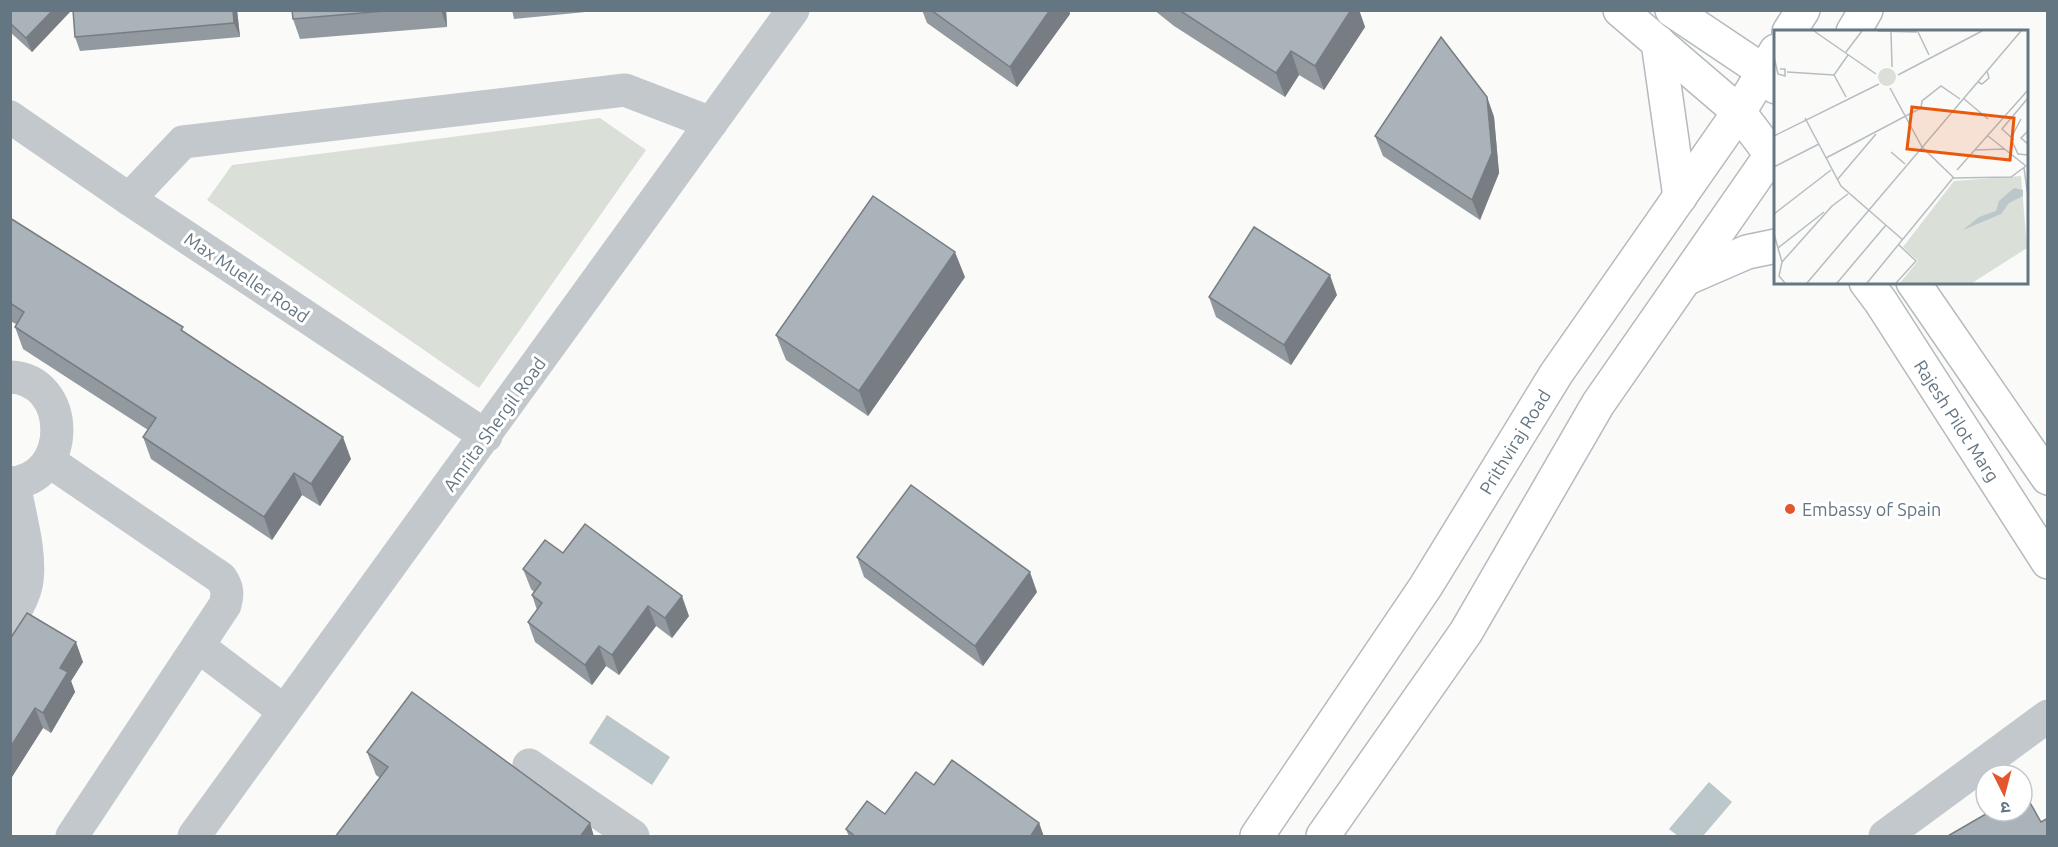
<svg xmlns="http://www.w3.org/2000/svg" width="2058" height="847" font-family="Ubuntu,'Noto Sans Devanagari',sans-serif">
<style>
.green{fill:#dadfd7}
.water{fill:#bbc7cb}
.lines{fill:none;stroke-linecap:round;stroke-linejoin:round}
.major-casing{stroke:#b5babe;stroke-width:36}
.minor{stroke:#c3c8cc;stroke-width:33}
.major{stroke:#fff;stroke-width:33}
.wall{fill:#929a9f}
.shaded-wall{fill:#777d82}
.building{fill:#aab3b9;stroke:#777d82;stroke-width:1.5}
.poi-dot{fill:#e4572e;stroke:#fff;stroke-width:2}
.labels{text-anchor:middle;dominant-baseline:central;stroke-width:6;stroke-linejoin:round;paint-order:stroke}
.street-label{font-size:18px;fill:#657683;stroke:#fff}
.poi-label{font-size:18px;fill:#657683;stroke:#fff;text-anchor:start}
.inset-road{fill:none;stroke:#b5bdc2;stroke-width:1.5}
.view{fill:#e8590c;fill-opacity:0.15;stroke:#e8590c;stroke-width:3}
.inset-edge{fill:none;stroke:#657683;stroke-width:3}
</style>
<rect width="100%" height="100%" fill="#fafaf8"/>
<polygon class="green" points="600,118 646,150 479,388 207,200 232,165"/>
<g class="water">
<polygon points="607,715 670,757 652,785 589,743"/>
<polygon points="1709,782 1732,802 1703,836 1678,836 1669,829"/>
</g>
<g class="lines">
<g class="major-casing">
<g id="major">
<polyline points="1620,10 1739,112 1776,161"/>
<polyline points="1672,10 1763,71 1776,87"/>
<polyline points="1789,32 1803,10"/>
<polyline points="1853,32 1866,10"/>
<polyline points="1658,42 1680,197"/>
<polyline points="1685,279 1747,252 1776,246"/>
<path id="s1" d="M1866 282 1881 302 2048 562"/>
<polyline points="1913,282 2048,478"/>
<path id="s2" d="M1257 836 1426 586 1556 374 1739 112 1776 51"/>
<polyline points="1323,836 1466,632 1598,404 1776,148"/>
</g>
</g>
<g class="minor">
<polyline points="10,117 129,199 486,436"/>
<polyline points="129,199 183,142 625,90 711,123"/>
<path d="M10 377C72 379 73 480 10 483"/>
<path d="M49 461 221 578C228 588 228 594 225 605L72 836"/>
<path d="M10 620C17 608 25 595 27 581 31 551 19 513 14 483"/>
<polyline points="198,646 284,711"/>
<polyline points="529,765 633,836"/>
<polyline points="194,836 793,10"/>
<polyline points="1885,836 2048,716"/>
</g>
<use href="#major" class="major"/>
</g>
<g class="wall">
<polygon points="10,10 71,10 32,52 10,32"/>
<polygon points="237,10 240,37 80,51 75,37"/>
<polygon points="292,10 446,10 447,27 300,39 293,19"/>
<polygon points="512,10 606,10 514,19"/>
<polygon points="922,10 1069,10 1070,14 1017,87 927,23"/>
<polygon points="1154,10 1359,10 1365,27 1324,90 1299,75 1285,97 1174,26"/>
<polygon points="1487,97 1494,117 1499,173 1480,220 1383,156 1375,136"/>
<polygon points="10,218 184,332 351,459 320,506 302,495 272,540 151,459 143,437 148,430 23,349 15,327 16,324 10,321"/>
<polygon points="965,277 868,416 786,360 776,335"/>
<polygon points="1337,295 1291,365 1216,317 1209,297"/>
<polygon points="563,553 689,616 672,638 656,626 619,675 606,666 592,685 535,642 528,622 537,610 532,595 534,592 531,589 523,569"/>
<polygon points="857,557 1037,592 983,666 864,577"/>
<polygon points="10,639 83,662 71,681 75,692 51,733 43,728 10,780"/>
<polygon points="367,752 590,823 594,837 335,837 380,778 376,775"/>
<polygon points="934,785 1039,823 1044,837 849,837 846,829 885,814"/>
</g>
<g class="shaded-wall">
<polygon points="53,10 71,11 32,52 26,38"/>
<polygon points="233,10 237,10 240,37 234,23"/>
<polygon points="441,10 446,10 447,27"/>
<polygon points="1050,10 1069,10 1070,14 1017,87 1010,67"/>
<polygon points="1351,10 1359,10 1365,27 1324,90 1315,66"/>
<polygon points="1291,51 1299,75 1285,97 1276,73"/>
<polygon points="1487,97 1494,117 1499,173 1480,220 1472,200"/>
<polygon points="955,252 965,277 868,416 859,391"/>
<polygon points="1330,275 1337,295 1291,365 1284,345"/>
<polygon points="343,437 351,459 320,506 311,484"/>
<polygon points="294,473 302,495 272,540 264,517"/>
<polygon points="1030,572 1037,592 983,666 975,646"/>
<polygon points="682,596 689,616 672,638 665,618"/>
<polygon points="648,606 656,626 619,675 612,655"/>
<polygon points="76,642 83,662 71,681 75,692 51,733 43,713 60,668"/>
<polygon points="599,646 606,666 592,685 585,665"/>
<polygon points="35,708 43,728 10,780 10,748"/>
<polygon points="590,823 594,837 580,837"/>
<polygon points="1039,823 1044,837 1030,837"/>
</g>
<g class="building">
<polygon points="10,10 53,10 26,38 10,23"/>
<polygon points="73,10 233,10 234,23 75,37"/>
<polygon points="292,10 396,10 293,19"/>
<polygon points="931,10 1050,10 1010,67"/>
<polygon points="1179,10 1351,10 1315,66 1291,51 1276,73"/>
<polygon points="1441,37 1487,97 1492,153 1472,200 1375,136"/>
<polygon points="873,196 955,252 859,391 776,335"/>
<polygon points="10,218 183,327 181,330 343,437 311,484 294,473 264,517 143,437 156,418 15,327 24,312 10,303"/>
<polygon points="1254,227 1330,275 1284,345 1209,297"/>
<polygon points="911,485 1030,572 975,646 857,557"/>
<polygon points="585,524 682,596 665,618 648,606 612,655 599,646 585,665 528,622 542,603 532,595 541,583 523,569 545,540 563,553"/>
<polygon points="27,613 76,642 60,668 68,672 43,713 35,708 10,748 10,639"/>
<polygon points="412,692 590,823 580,837 335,837 388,767 367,752"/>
<polygon points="952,760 1039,823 1030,837 856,837 846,829 867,801 885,814 916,772 934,785"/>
<polygon points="2024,792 2041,822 2048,818 2048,837 1946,837 1991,811 2022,811 2022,793"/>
</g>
<circle class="poi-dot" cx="1790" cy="509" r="6"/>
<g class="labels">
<g class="street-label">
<text transform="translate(247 277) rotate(34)">Max Mueller Road</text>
<text stroke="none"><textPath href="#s1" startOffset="166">Rajesh Pilot Marg</textPath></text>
<text transform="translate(494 424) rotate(-54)">Amrita Shergil Road</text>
<text stroke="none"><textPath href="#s2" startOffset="471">Prithviraj Road</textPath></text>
</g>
<g class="poi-label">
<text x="1802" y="509">Embassy of Spain</text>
</g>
</g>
<g transform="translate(1774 30)">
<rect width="254" height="254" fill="#fafaf8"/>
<path d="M104 47a9 9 0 1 1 18 0a9 9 0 1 1-18 0ZM247 146 253 218 198 253H126L144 231 129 217 180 151Z" fill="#dadfd7"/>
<path d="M240 158 249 160V166L235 173 227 184 189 200 205 187 222 181 225 171Z" fill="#bbc7cb"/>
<path class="inset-road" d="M40 1 102 44M104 1 143 2M117 1 118 37M144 2 155 25M72 22 88 1M0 27 4 44 11 46V39H6M13 42 60 45 74 25M60 45 72 67M124 45 208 1M204 52 208 54 215 48 213 41M116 58 148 117 180 148 237 147 252 136M189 68 214 89M31 88 67 156 129 210M254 101 247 108 254 114M0 106 105 54M214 106 252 136M238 106 247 89M240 110 228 99 254 68M238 111 244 124 254 125M201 120 231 119M117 122 131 134M52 128 147 78 148 71 167 56 186 69M0 137 45 114M250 138 254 167M183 140 254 60M63 150 102 104M58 176 74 164M0 184 57 140M0 204 8 232 58 176M4 218 50 182M8 232 5 246 11 253M33 253 247 1M63 253 112 195M93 253 179 148M122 253 142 231 125 215"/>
<path class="view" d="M138 77 240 88 236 130 133 119Z"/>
<rect width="254" height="254" class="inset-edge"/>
</g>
<rect width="2058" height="847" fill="none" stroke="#657683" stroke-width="24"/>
<g transform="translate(2004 793) rotate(174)"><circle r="28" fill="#ffffff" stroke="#c1c8cd" stroke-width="1.5"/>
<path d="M0-4.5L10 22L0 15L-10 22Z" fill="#e4572e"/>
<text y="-9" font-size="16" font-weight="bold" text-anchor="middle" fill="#657683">उ</text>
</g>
</svg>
